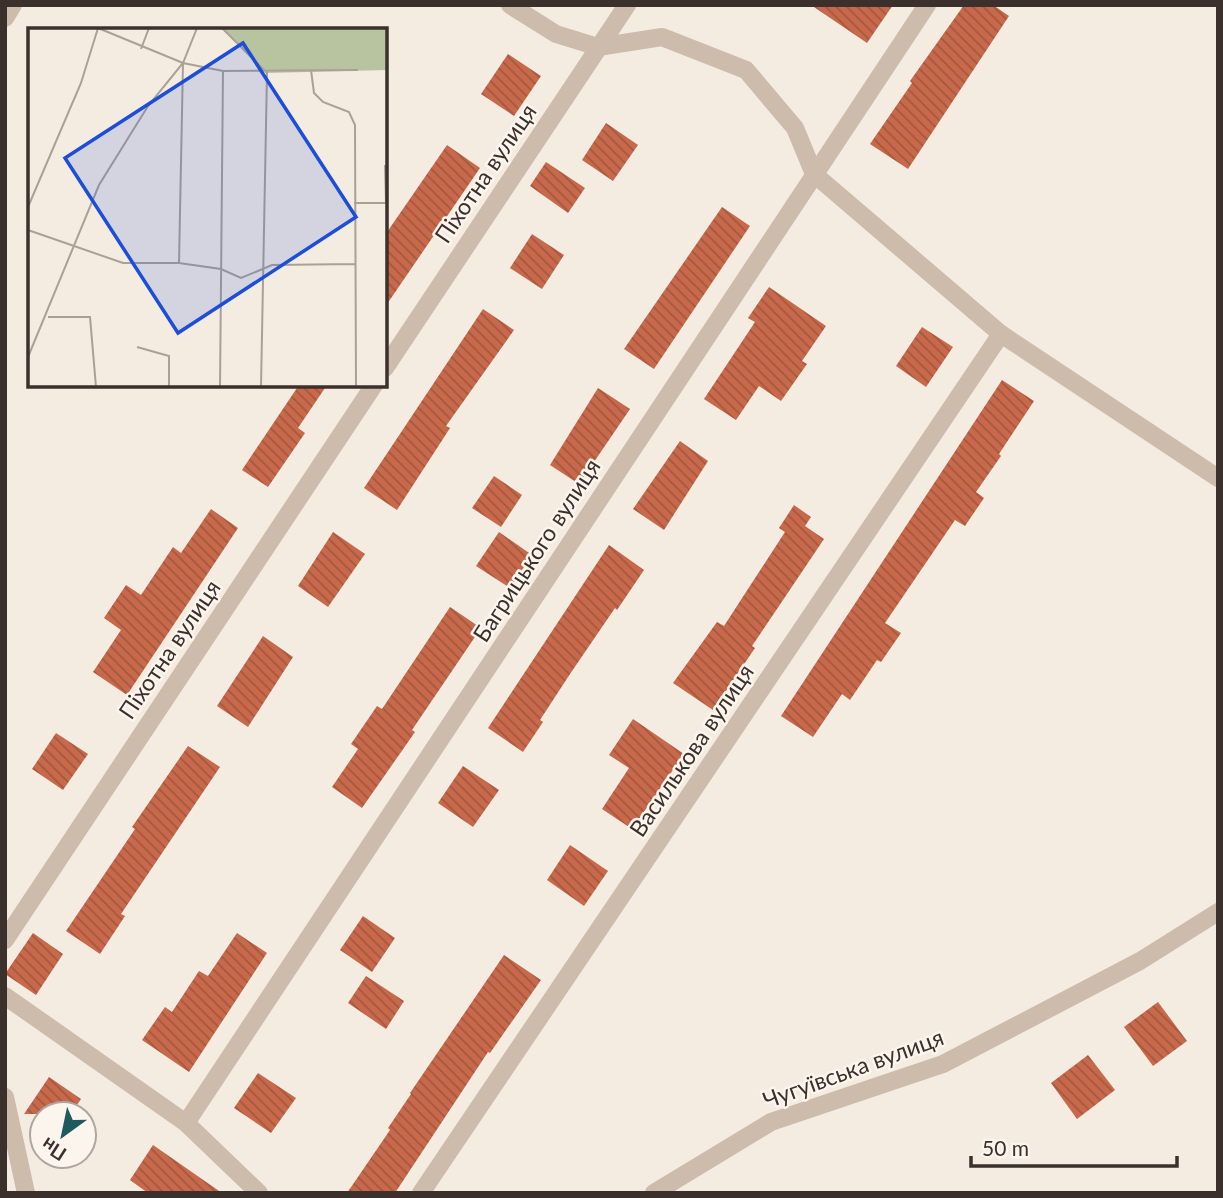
<svg xmlns="http://www.w3.org/2000/svg" width="1223" height="1198" font-family="Lato,sans-serif">
<style>
.building{fill:url(#building-back-hatch)}
.lines{fill:none;stroke-linecap:round;stroke-linejoin:round}
.minor{stroke:#cdbbac;stroke-width:18}
.labels{text-anchor:middle;dominant-baseline:central;stroke-width:5;stroke-linejoin:round;paint-order:stroke}
.street-label{font-size:23px;fill:#3b302b;stroke:#fbf5ee}
.inset-road{fill:none;stroke:#aaa098;stroke-width:2}
.view{fill:#1d4ed8;fill-opacity:0.15;stroke:#1d4ed8;stroke-width:3.5}
.inset-edge{fill:none;stroke:#3b302b;stroke-width:3.5}
</style>
<defs>
<pattern id="building-back-hatch" width="6" height="6" patternUnits="userSpaceOnUse" patternTransform="scale(1.75)"><rect width="6" height="6" fill="#c8694b"/><path d="M-1 5l2 2M0 0l6 6M5-1l2 2" fill="none" stroke="#a4573f"/></pattern>
</defs>
<rect width="100%" height="100%" fill="#f4ebe1"/>
<g class="building">
<polygon points="811,5 893,5 867,43"/>
<polygon points="964,5 993,5 1009,16 908,169 870,144 912,83 910,81"/>
<polygon points="508,54 541,76 514,116 481,94"/>
<polygon points="606,123 638,145 613,181 582,160"/>
<polygon points="447,145 480,168 385,307 385,235"/>
<polygon points="546,162 585,188 568,213 530,186"/>
<polygon points="722,207 750,226 654,369 624,349"/>
<polygon points="532,234 564,255 542,289 510,268"/>
<polygon points="769,287 826,326 802,361 807,364 781,401 759,386 736,420 704,399 755,322 748,318"/>
<polygon points="483,309 514,330 446,426 450,428 397,510 364,488"/>
<polygon points="922,327 953,347 926,387 896,366"/>
<polygon points="1002,380 1034,401 999,454 1001,456 976,492 984,498 965,526 955,520 885,623 901,633 881,662 877,660 850,700 842,694 813,737 781,716"/>
<polygon points="299,385 327,385 298,428 305,433 268,487 242,470"/>
<polygon points="598,388 630,409 579,484 550,465"/>
<polygon points="680,441 708,461 664,530 633,509"/>
<polygon points="494,476 522,495 501,527 472,508"/>
<polygon points="794,505 811,517 805,526 824,539 752,646 755,648 713,710 673,683 717,622 724,626 785,532 779,528"/>
<polygon points="211,509 238,528 127,695 93,672 121,630 104,618 126,585 141,595 173,547 181,553"/>
<polygon points="333,532 365,554 328,607 298,586"/>
<polygon points="499,532 532,555 510,588 476,566"/>
<polygon points="609,545 644,570 617,610 615,608 570,674 540,720 543,722 523,752 488,728"/>
<polygon points="450,607 481,628 412,730 415,732 362,808 332,787 358,749 351,744 377,706 382,709"/>
<polygon points="263,636 293,657 248,727 217,706"/>
<polygon points="633,719 684,754 632,829 602,809 629,768 609,755"/>
<polygon points="56,733 88,754 63,790 32,769"/>
<polygon points="188,746 220,767 121,914 125,916 100,954 66,931 135,829 132,827"/>
<polygon points="463,766 499,790 473,827 438,803"/>
<polygon points="570,845 608,871 584,906 547,880"/>
<polygon points="363,916 395,938 372,972 340,950"/>
<polygon points="33,933 63,954 36,995 5,974"/>
<polygon points="237,933 267,953 189,1072 142,1040 165,1007 172,1012 199,971 208,976"/>
<polygon points="504,955 541,980 490,1053 488,1052 395,1193 347,1193 390,1130 388,1128 411,1094 410,1093"/>
<polygon points="366,976 404,1001 386,1029 348,1003"/>
<polygon points="1158,1002 1187,1041 1153,1066 1124,1027"/>
<polygon points="1088,1055 1115,1090 1077,1119 1051,1083"/>
<polygon points="258,1073 296,1098 271,1133 234,1108"/>
<polygon points="49,1077 81,1099 71,1114 24,1114"/>
<polygon points="153,1145 222,1193 148,1193 130,1180"/>
</g>
<g class="lines">
<g class="minor">
<polyline points="510,5 556,34 598,47 662,37 746,70 795,128 814,174 1001,334 1218,478"/>
<polyline points="5,18 13,5"/>
<polyline points="385,368 627,5"/>
<polyline points="5,940 374,385"/>
<polyline points="5,996 186,1123 259,1193"/>
<polyline points="5,1097 26,1193"/>
<polyline points="186,1123 927,5"/>
<polyline points="421,1193 1001,334"/>
<polyline points="654,1193 771,1122 943,1064 1140,961 1218,912"/>
</g>
</g>
<g class="labels">
<g class="street-label">
<text transform="translate(485 173) rotate(-56)">Піхотна вулиця</text>
<text transform="translate(536 550) rotate(-57)">Багрицького вулиця</text>
<text transform="translate(169 649) rotate(-56)">Піхотна вулиця</text>
<text transform="translate(691 750) rotate(-56)">Василькова вулиця</text>
<text transform="translate(853 1068) rotate(-20)">Чугуївська вулиця</text>
</g>
</g>
<g transform="translate(28 28)">
<rect width="359" height="359" fill="#f4ebe1"/>
<path d="M194 0H359V42L239 45Z" fill="#b8c4a0"/>
<path class="inset-road" d="M70 0 155 35 195 43 330 42M194 0 239 45 233 359M113 21 121 0M283 42 286 65 295 74 321 84 327 97 328 359M357 137 358 175M326 175H359M0 179 53 55 70 0M0 202 95 235H151L193 241 213 250 244 237 327 236M151 235 155 35M20 289H62L68 359M109 319 141 328V359M0 329 71 157 120 78 155 35 169 0M192 359 195 43"/>
<path class="view" d="M215 15 328 189 150 305 37 130Z"/>
<rect width="359" height="359" class="inset-edge"/>
</g>
<rect width="1223" height="1198" fill="none" stroke="#3b302b" stroke-width="14"/>
<g transform="translate(63 1135) rotate(213)"><circle r="33" fill="#fbf5ee" stroke="#aea6a0" stroke-width="2"/>
<path d="M0-5L12 26L0 18L-12 26Z" fill="#1f5a5e"/>
<text y="-10" font-size="19" font-weight="bold" text-anchor="middle" fill="#3b302b">Пн</text>
</g>
<path d="M971 1156v10h206v-10" fill="none" stroke="#3b302b" stroke-width="3.5"/>
<text x="982" y="1156" font-size="21" fill="#3b302b" stroke="#fbf5ee" stroke-width="5" paint-order="stroke">50 m</text>
</svg>
